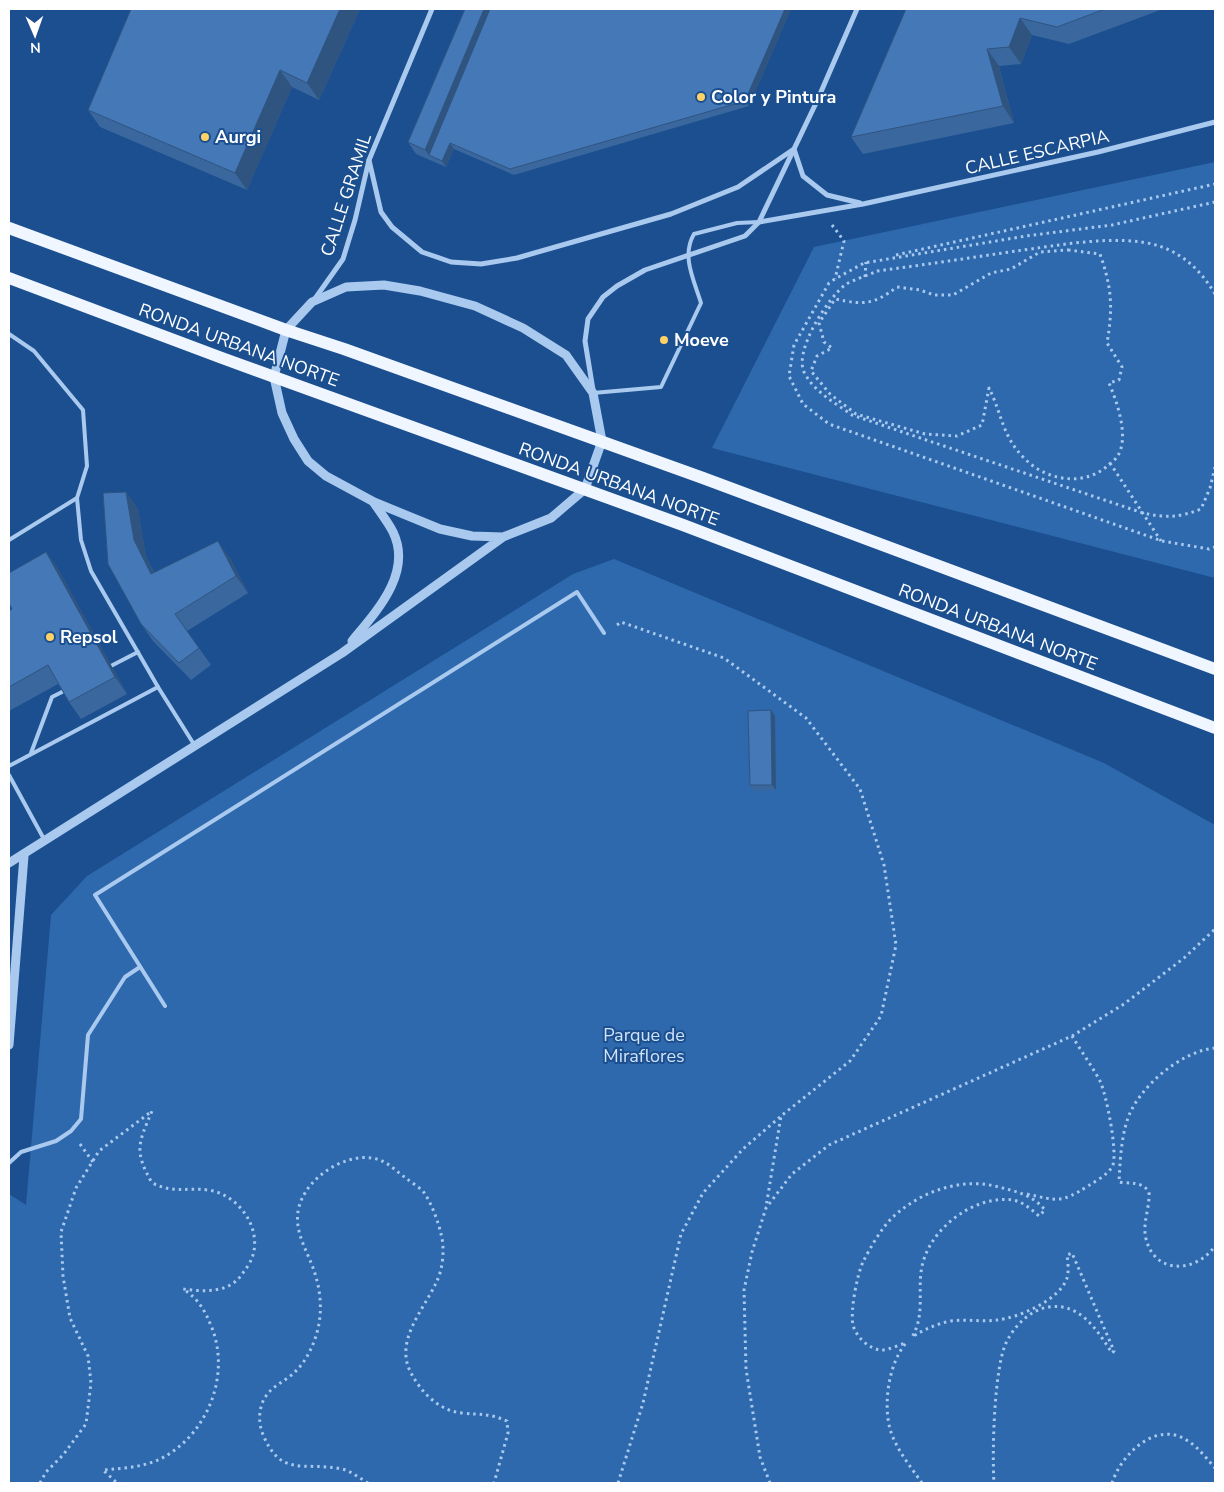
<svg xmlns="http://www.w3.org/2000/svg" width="1224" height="1492" font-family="'Nunito Sans',sans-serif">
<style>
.green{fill:#2e69ad}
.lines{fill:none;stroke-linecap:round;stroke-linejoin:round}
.path{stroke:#a9c9ee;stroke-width:3;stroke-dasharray:2.5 4;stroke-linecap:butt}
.service{stroke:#a9c9ee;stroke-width:4}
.minor{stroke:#a9c9ee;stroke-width:5}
.tertiary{stroke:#a9c9ee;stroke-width:9}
.primary{stroke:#f0f6ff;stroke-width:12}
.wall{fill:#3a679d}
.shaded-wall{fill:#305480}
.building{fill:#4478b7;stroke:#305480}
.poi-dot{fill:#ffd166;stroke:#1b4f8f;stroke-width:2}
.labels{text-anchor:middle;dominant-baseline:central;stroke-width:4;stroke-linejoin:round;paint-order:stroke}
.poi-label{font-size:18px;font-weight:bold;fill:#fff;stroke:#1b4f8f;text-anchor:start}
.street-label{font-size:18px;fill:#fff;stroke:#1b4f8f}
.park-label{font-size:18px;fill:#cfe3fa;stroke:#1b4f8f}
</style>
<rect width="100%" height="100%" fill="#1b4f8f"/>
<g class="green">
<polygon points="1215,162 1215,578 712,448 814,247"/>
<polygon points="614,559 1104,763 1215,825 1215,1483 9,1483 9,1194 26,1205 51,915 87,876 573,574"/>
</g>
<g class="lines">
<g class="path">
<polyline points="1215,202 1112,225 1026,236 864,263 835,279 829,283 794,345 789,376 803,404 829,424 1162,541 1209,549 1215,547"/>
<polyline points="832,225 844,241 835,279"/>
<path d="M1068 250 1100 254C1112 288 1113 308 1107 343L1122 367 1119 380 1109 383C1117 402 1130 438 1117 457 1115 460 1109 464 1106 467 1082 487 1045 480 1024 458 1002 436 1002 414 989 388L982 425 957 436 925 434 856 414 830 394 811 371 817 356 832 348 824 342 819 323 835 299C864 305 873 305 897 287L920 290 934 295H953L991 273 1011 269 1040 252Z"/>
<polyline points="896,255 1215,184"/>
<polyline points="865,277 866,262"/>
<path d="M1215 294C1202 272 1184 254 1159 246 1119 233 1056 246 1016 251 969 258 923 265 877 271 867 276 854 279 845 285 828 298 794 350 804 372 814 392 834 402 852 415L1143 513C1166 518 1178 518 1201 509L1210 488 1215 467"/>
<polyline points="1110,463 1161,541"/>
<polyline points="617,625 621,622 724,658 806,718 860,789 884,865 896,945 881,1016 850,1061 781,1116 766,1207"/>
<path d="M1215 1048C1181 1051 1137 1088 1127 1121 1121 1140 1120 1162 1119 1182 1131 1184 1142 1181 1149 1192 1150 1208 1142 1223 1146 1239 1155 1275 1196 1273 1215 1246"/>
<polyline points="80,1144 93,1162"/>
<path d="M1027 1194C1058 1201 1061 1203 1088 1186 1096 1181 1107 1175 1112 1167 1119 1156 1106 1093 1100 1081 1092 1066 1081 1051 1072 1036"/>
<path d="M40 1483 46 1472 63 1455 86 1424 91 1383 88 1356 70 1318 63 1276 61 1232 76 1188 99 1151 152 1111C138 1144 134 1151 152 1183 176 1194 185 1187 208 1190 238 1194 263 1228 252 1258 250 1263 246 1269 242 1274 230 1293 204 1292 183 1289 199 1299 205 1311 212 1328 229 1372 211 1425 172 1452 151 1467 127 1468 103 1470L117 1483"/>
<path d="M368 1483C361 1479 351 1471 342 1469 303 1461 280 1479 262 1432 258 1420 259 1406 266 1396 272 1387 281 1383 289 1377 302 1367 309 1355 315 1339 322 1319 322 1298 316 1277 308 1248 286 1225 305 1193 318 1170 356 1149 382 1161 390 1164 398 1173 406 1178 412 1183 421 1188 425 1194 432 1205 438 1221 441 1234 445 1248 443 1270 436 1283 423 1311 394 1341 411 1373 421 1392 439 1411 462 1413 480 1415 489 1413 507 1421L508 1433 494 1483"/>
<polyline points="618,1483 643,1403 681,1234 703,1193 743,1149 780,1117"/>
<polyline points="770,1483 760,1457 746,1369 744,1290 752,1252 766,1208 792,1174 829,1145 1072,1036 1124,1004 1184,958 1215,929"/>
<path d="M922 1483C910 1466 896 1449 890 1429 883 1403 889 1363 906 1343 898 1345 889 1350 881 1350 869 1349 856 1337 853 1325 850 1311 857 1275 863 1262 870 1248 882 1227 893 1217 920 1192 959 1178 995 1186 1014 1191 1032 1194 1045 1210L1039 1216C1031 1209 1023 1202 1013 1200 976 1195 935 1225 924 1259 915 1285 927 1312 912 1337 925 1329 936 1324 951 1321 967 1319 982 1322 997 1320 1018 1318 1060 1300 1067 1278 1069 1271 1068 1262 1067 1255L1072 1253 1114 1351 1112 1353C1097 1330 1080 1302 1048 1307 1030 1310 1014 1326 1006 1343 994 1369 992 1453 994 1483"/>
<path d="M1112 1483C1121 1455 1156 1419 1188 1441 1198 1447 1207 1459 1215 1468"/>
</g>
<g class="service">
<polyline points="9,334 34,351 83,410 87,466 77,498 9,540"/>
<path d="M593 393 661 387 701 303C694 280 681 256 694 234L737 223 759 222"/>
<polyline points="77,498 81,540 91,571 158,687 195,746"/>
<polyline points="107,668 138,652"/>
<polyline points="31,753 52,697 66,690"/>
<polyline points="9,766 158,687"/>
<polyline points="9,775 45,841"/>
<polyline points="165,1006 95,895 577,592 604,633"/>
<polyline points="9,1163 21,1152 56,1141 71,1131 81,1119 88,1035 125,977 140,967"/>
</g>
<g class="minor">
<polyline points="369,160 381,212 392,227 422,252 451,262 481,264 517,258 671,214 738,187 794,149 803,176 827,195 860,203"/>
<polyline points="759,222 817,101 857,9"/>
<polyline points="314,300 343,259 355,220 369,160 432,9"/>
<polyline points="593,390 585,341 588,319 603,297 617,286 645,270 745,236 759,222 863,204 1098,152 1215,122"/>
</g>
<g class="tertiary">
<path d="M352 641C376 612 413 573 393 532 388 522 380 512 374 503"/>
<polyline points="9,863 342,653 503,537 551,518 585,489 602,441 593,393 566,355 523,328 475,306 420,291 384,285 346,287 312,302 286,330 274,377 282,413 294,439 308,461 326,476 374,502 440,529 472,536 503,537"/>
<polyline points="9,1045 24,856"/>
</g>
<g class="primary">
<polyline points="9,228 286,330 344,349 703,478 1215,669"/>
<polyline points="9,278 222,358 683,525 1215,728"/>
</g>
</g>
<g class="wall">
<polygon points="360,9 319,100 292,87 247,190 100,127 88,110"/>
<polygon points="465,9 791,9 749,106 514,175 454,149 446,167 416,154 408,142"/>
<polygon points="906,9 1163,9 1069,44 1032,35 1021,64 999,66 1014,123 863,154 851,137"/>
<polygon points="126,492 138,509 146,557 154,572 230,558 248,593 187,631 211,665 191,680 153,641 141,624"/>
<polygon points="46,552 58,569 127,694 81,719 69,702 58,684 9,711 9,611 12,609"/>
<polygon points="771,710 775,716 776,790 754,791 750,785"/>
</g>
<g class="shaded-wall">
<polygon points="340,9 360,9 319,100 307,83"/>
<polygon points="484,9 497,9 429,155 425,150"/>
<polygon points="785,9 791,9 749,106 745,101"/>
<polygon points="1020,18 1032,35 1021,64 1009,47"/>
<polygon points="987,49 999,66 1014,123 1003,106"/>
<polygon points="280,70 292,87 247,190 235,173"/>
<polygon points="450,143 454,149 446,167 442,161"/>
<polygon points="126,492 138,509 146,557 163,591 151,574 134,540"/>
<polygon points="218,541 230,558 248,593 236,576"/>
<polygon points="46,552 58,569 127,694 115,677"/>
<polygon points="771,710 775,716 776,790 772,785"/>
</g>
<g class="building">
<polygon points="131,9 340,9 307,83 280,70 235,173 88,110"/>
<polygon points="465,9 484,9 425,150 408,142"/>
<polygon points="490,9 785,9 745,101 510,169 450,143 442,161 429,155"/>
<polygon points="906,9 1105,9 1057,27 1020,18 1009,47 987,49 1003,106 851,137"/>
<polygon points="126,492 134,540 151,574 218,541 236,576 175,614 199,648 179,663 141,624 108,564 103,493"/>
<polygon points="46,552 115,677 69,702 48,665 9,687 9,611 12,609 9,603 9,573"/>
<polygon points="771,710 772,785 750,785 748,711"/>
</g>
<g class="poi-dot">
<circle cx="701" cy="97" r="5"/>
<circle cx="205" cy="137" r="5"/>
<circle cx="664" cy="340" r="5"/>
<circle cx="50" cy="637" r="5"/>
</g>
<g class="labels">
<g class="poi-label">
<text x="711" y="97">Color y Pintura</text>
<text x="215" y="137">Aurgi</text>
<text x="674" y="340">Moeve</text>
<text x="60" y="637">Repsol</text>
</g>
<g class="street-label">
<text transform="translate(1037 152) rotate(-13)">CALLE ESCARPIA</text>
<text transform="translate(346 195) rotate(-72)">CALLE GRAMIL</text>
<text transform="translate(239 345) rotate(20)">RONDA URBANA NORTE</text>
<text transform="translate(619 484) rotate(20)">RONDA URBANA NORTE</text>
<text transform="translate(998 627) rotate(21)">RONDA URBANA NORTE</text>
</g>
<g class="park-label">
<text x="644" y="1035">Parque de<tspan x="644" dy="21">Miraflores</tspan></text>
</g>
</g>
<rect width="1224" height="1492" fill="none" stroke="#ffffff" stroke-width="20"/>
<g transform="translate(35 35) rotate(178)" stroke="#1b4f8f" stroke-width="4" paint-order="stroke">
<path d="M0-4L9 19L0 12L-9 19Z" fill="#ffffff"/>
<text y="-8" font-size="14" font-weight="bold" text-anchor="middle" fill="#ffffff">N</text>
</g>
</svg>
